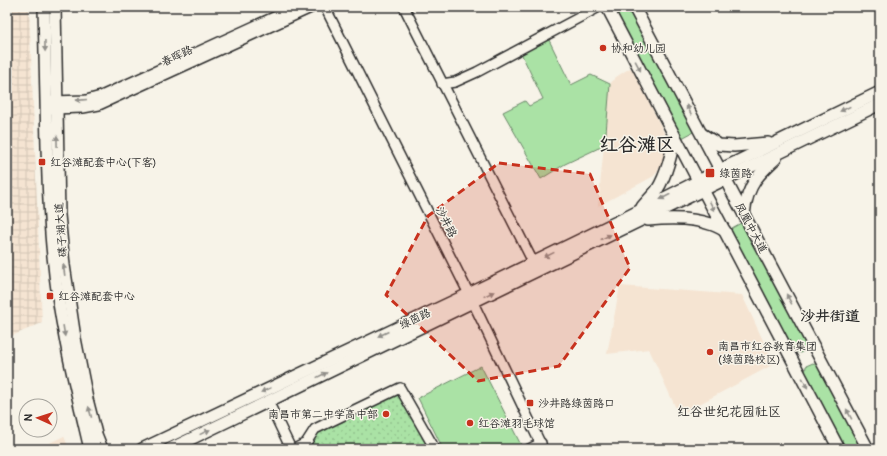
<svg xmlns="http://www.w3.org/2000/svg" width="887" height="456" font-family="Pangolin,'LXGW WenKai TC',sans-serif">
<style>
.built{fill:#f5e4d2}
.industrial{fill:url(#industrial-grid)}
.green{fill:#aae2a5;stroke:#6a8668}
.garden{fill:url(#garden-dots);stroke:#6a8668}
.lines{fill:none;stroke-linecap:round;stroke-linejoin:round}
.minor-casing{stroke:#2b2b2b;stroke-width:12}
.major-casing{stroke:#2b2b2b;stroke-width:14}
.minor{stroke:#f7f3e8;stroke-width:9}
.major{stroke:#f7f3e8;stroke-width:11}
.oneway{fill:#918f8a}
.marked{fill:#c8321e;fill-opacity:0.2;stroke:#c8321e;stroke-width:3;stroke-dasharray:8 5;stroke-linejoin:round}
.poi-dot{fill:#c8321e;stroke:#f7f3e8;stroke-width:1.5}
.labels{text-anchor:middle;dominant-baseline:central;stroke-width:3;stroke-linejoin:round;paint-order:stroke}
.poi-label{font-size:11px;fill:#2b2b2b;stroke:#f7f3e8;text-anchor:start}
.street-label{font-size:11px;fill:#2b2b2b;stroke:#f7f3e8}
.quarter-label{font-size:13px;fill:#2b2b2b;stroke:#f7f3e8}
.district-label{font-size:15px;font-weight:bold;fill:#2b2b2b;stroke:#f7f3e8}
.town-label{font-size:19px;font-weight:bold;fill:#2b2b2b;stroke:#f7f3e8}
</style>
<defs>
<pattern id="industrial-grid" width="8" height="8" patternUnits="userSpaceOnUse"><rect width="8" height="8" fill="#f5e4d2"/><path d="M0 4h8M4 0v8" fill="none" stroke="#d2c4b4"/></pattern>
<pattern id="garden-dots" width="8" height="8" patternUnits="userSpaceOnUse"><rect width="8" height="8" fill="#aae2a5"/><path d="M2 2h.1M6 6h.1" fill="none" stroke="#92c28e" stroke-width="1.8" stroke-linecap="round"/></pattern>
</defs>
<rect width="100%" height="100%" fill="#f7f3e8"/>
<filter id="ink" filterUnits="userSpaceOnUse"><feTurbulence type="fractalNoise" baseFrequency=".025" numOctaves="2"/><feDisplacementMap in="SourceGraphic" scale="8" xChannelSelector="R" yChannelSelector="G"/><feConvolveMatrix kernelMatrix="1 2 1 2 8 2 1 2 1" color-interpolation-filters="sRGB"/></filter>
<g filter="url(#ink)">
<g class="built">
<polygon points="630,68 634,71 667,139 666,150 665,157 661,166 654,176 598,206 610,84 616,77"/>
<polygon points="620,286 742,295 774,364 679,415 649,349 607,354"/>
<polygon points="64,436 69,449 37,449"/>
</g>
<polygon class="industrial" points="7,7 29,7 42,323 7,338"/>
<g class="green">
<polygon points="613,7 629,7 695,131 682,138"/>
<polygon points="548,38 571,85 591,75 610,84 605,145 565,164 541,179 503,112 525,101 529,106 543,99 521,53"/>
<polygon points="741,223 745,225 806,343 806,350 800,353 792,349 731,232 732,228"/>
<polygon points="813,363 820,368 863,449 846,449 805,373 806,366"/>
<polygon points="481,366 523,449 443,449 418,398"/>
</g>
<polygon class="garden" points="398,393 431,449 309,449 308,446 316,432"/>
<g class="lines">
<g class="minor-casing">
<g id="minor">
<polyline points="325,7 469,294 543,449"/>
<polyline points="404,7 533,262"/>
<polyline points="442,84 455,82 477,72 599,7"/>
<polyline points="52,101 86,100 101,96 296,7"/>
<polyline points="52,109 83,108 99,105 313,7"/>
<polyline points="268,401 291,449"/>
<polyline points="294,449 306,443 315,429 400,388 435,449"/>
<polyline points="529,449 541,443"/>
</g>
</g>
<g class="major-casing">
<g id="major">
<path d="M44 7C45 54 46 100 47 147 48 183 49 219 53 256 59 321 75 385 90 449"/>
<polyline points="55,7 59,215 64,265 75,338 87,399 96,434 102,449"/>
<polyline points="607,7 839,449"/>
<polyline points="634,7 868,449"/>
<polyline points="702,134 719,145 734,146 768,143"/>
<path d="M642 207C647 201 652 196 657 190 666 176 673 151 674 135"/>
<path d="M744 215C745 203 749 189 756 179 762 171 769 165 776 158"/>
<path d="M648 220C668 218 691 217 710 224 715 225 720 228 725 231"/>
<polyline points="142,449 477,290 629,216 728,166 880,92"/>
<polyline points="170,449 880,104"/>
</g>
</g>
<use href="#minor" class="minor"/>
<use href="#major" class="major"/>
</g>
<defs><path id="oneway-solid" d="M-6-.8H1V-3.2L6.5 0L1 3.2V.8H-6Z"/></defs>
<g class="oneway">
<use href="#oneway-solid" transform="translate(45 46) rotate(89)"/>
<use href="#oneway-solid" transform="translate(638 66) rotate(62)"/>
<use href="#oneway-solid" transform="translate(81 100) rotate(175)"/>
<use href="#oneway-solid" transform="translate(845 109) rotate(154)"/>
<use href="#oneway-solid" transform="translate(689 110) rotate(-118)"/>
<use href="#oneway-solid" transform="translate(57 141) rotate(-91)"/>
<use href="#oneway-solid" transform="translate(665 197) rotate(153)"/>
<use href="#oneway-solid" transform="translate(712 206) rotate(62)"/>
<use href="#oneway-solid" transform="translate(606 237) rotate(-26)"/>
<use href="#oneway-solid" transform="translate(549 255) rotate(154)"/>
<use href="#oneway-solid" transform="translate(64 270) rotate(-98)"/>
<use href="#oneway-solid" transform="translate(489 294) rotate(-26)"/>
<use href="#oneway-solid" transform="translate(789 299) rotate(-118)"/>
<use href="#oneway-solid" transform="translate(64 331) rotate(81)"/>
<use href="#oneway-solid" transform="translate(383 334) rotate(155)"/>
<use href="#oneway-solid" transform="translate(322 375) rotate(-26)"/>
<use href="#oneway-solid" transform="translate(805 383) rotate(62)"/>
<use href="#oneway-solid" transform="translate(266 390) rotate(155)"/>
<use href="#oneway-solid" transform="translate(90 412) rotate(-105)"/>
<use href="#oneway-solid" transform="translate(849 414) rotate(-118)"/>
<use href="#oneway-solid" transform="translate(205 432) rotate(-26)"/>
</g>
</g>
<path class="marked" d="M499 163 590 174 630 268 559 366 478 381 386 295 428 216Z"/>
<g class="poi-dot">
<circle cx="603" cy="48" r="4"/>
<rect x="38" y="158" width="8" height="8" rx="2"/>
<rect x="705" y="168" width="10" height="10" rx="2"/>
<rect x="46" y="292" width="8" height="8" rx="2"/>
<circle cx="710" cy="352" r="4"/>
<rect x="526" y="399" width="8" height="8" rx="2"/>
<circle cx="386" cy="414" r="4"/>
<circle cx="470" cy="423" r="4"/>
</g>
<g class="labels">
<g class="poi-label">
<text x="611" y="48">协和幼儿园</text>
<text x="50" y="162">红谷滩配套中心(下客)</text>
<text x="719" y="173">绿茵路</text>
<text x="58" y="296">红谷滩配套中心</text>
<text x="718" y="346">南昌市红谷教育集团<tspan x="718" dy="13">(绿茵路校区)</tspan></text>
<text x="538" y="403">沙井路绿茵路口</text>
<text x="378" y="414" text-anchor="end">南昌市第二中学高中部</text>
<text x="478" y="423">红谷滩羽毛球馆</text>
</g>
<g class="street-label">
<text transform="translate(177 56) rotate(-25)">春晖路</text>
<text transform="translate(446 222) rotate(63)">沙井路</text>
<text transform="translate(751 228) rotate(62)">凤凰中大道</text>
<text transform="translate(61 230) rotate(-94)">碟子湖大道</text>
<text transform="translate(415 319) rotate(-25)">绿茵路</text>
</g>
<g class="quarter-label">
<text x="729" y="412">红谷世纪花园社区</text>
</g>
<g class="district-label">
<text x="830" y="316">沙井街道</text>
</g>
<g class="town-label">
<text x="637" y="145">红谷滩区</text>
</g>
</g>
<rect width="887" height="456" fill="none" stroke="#f7f3e8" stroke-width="24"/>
<rect x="12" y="12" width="863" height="432" fill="none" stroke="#2b2b2b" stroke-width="1.5" filter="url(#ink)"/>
<g transform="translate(38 418) rotate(273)"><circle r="19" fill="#f7f3e8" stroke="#a5a39c"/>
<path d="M0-3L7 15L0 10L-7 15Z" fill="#c8321e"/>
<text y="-6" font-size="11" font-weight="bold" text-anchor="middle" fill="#2b2b2b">N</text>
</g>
</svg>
